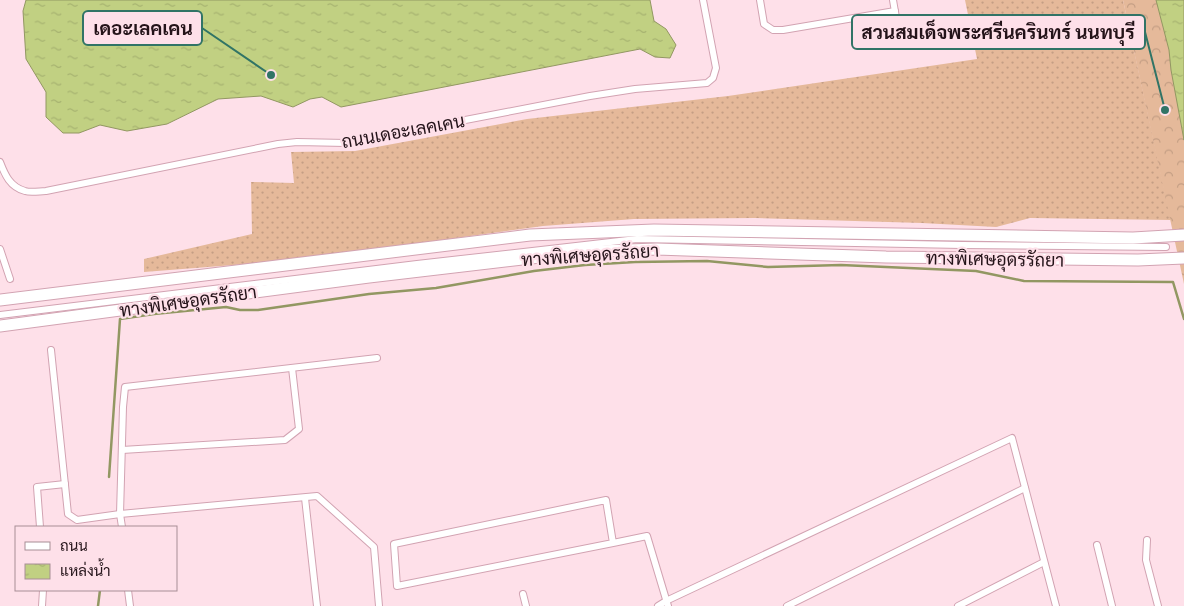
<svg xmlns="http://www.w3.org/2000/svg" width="1184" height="606" font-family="'Roboto Condensed',Sarabun,sans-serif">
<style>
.grass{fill:url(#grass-dots)}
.forest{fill:url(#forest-crowns)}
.water{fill:url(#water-ripples);stroke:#929762}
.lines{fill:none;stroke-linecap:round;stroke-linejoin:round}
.stream{stroke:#929762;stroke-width:2.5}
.street-casing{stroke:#d2a3b2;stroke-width:8}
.highway-casing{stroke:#d2a3b2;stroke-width:13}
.street{stroke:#fff;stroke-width:6}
.highway{stroke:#fff;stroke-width:11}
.labels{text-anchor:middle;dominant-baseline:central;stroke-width:4.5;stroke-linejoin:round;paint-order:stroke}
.street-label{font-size:18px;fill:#241319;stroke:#fee0e9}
.leader{fill:none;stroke:#317466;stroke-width:2}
.callout-dot{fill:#317466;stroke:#fee0e9;stroke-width:2}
.callout{fill:#fee0e9;stroke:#317466;stroke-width:2}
.callout-label{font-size:19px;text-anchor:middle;font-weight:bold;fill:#241319}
</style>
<defs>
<pattern id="grass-dots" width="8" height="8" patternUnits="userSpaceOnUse" patternTransform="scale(1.25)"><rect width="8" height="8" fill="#e5b99a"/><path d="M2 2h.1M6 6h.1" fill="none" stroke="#c49e84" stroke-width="1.8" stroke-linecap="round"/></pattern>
<pattern id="forest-crowns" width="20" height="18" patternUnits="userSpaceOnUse" patternTransform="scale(1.25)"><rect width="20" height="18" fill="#e5b99a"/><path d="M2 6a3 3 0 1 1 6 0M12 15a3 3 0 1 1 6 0" fill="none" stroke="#c49e84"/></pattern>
<pattern id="water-ripples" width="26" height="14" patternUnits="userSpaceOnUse" patternTransform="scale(1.25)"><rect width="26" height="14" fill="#c1d082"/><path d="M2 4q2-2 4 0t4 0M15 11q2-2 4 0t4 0" fill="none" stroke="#a6b270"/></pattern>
</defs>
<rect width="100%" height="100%" fill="#fee0e9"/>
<polygon class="grass" points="965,0 1123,0 1171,220 1030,218 996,227 922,223 755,218 634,219 543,226 298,260 144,272 144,259 252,234 251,182 294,183 291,152 355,151 527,119 728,96 977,59"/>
<polygon class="forest" points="1123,0 1184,0 1184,284"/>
<g class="water">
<polygon points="26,0 650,0 654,21 666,29 676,45 670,58 655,57 640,49 341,107 322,97 310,99 293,107 261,96 218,99 167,124 127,131 100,125 79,133 63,133 46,117 46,92 26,59 23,11"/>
<polygon points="1156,0 1184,0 1184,140 1171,70 1169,50"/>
</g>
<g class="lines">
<g class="stream">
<polyline points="109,477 120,319 154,314 226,307 240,310 258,310 369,294 436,288 534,271 585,265 635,262 707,261 768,267 841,265 976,271 1024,281 1173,282 1184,319"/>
<polyline points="98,606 100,590"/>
</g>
<g class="street-casing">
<g id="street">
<polyline points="760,0 764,24 773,30 783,30 895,11"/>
<polyline points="893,0 900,41"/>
<path d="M0 162C5 175 10 187 25 191 31 193 40 191 46 191L278 144 297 142 346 143 590 96 635 89 707 83 713 78 716 68 703 0"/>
<polyline points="0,249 10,279"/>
<polyline points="0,315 417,264 637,239 962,245 1166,247"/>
<polyline points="51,350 68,514 77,520 120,514 317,496 374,547 379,606"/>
<polyline points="122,450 285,440 299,429 292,368"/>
<polyline points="305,498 317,606"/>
<polyline points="40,527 37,487 65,484"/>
<polyline points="122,527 120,514 123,407 125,387 377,358"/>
<polyline points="1147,540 1146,560 1158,606"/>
<polyline points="613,543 606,500 394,544 397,586 613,543 647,536 668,606"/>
<polyline points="1097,545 1112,606"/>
<polyline points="128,590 130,606"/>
<polyline points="523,594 526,606"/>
<polyline points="42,606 43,590"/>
<polyline points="658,606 666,601 1012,438 1056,606"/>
<polyline points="787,606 1025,488"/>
<polyline points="958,606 1044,562"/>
</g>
</g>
<g class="highway-casing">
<g id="highway">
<polyline points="0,300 530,235 654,230 1133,238 1184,235"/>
<polyline points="0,326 369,277 531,258 598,251 657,249 886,257 1138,260 1184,258"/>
</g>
</g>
<use href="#street" class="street"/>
<use href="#highway" class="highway"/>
</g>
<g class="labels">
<g class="street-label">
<text transform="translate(403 131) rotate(-10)">ถนนเดอะเลคเคน</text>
<text transform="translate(590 255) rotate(-4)">ทางพิเศษอุดรรัถยา</text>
<text transform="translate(995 259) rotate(1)">ทางพิเศษอุดรรัถยา</text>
<text transform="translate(188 301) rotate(-8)">ทางพิเศษอุดรรัถยา</text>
</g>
</g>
<path class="leader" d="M271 75L202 28M1165 110L1145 32"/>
<g class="callout-dot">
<circle cx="271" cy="75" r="5"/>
<circle cx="1165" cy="110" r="5"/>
</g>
<g class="callout">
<rect x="83" y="11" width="119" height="34" rx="5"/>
<rect x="852" y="15" width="293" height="34" rx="5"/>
</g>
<g class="callout-label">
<text x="143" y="35">เดอะเลคเคน</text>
<text x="998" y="39">สวนสมเด็จพระศรีนครินทร์ นนทบุรี</text>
</g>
<rect x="15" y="526" width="162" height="65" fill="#fee0e9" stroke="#a78e96"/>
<rect x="25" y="542" width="25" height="8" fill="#ffffff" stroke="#a78e96"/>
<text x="60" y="551" font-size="15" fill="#241319">ถนน</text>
<rect x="25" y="564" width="25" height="15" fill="url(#water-ripples)" stroke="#a78e96"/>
<text x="60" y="576" font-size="15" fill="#241319">แหล่งน้ำ</text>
</svg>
